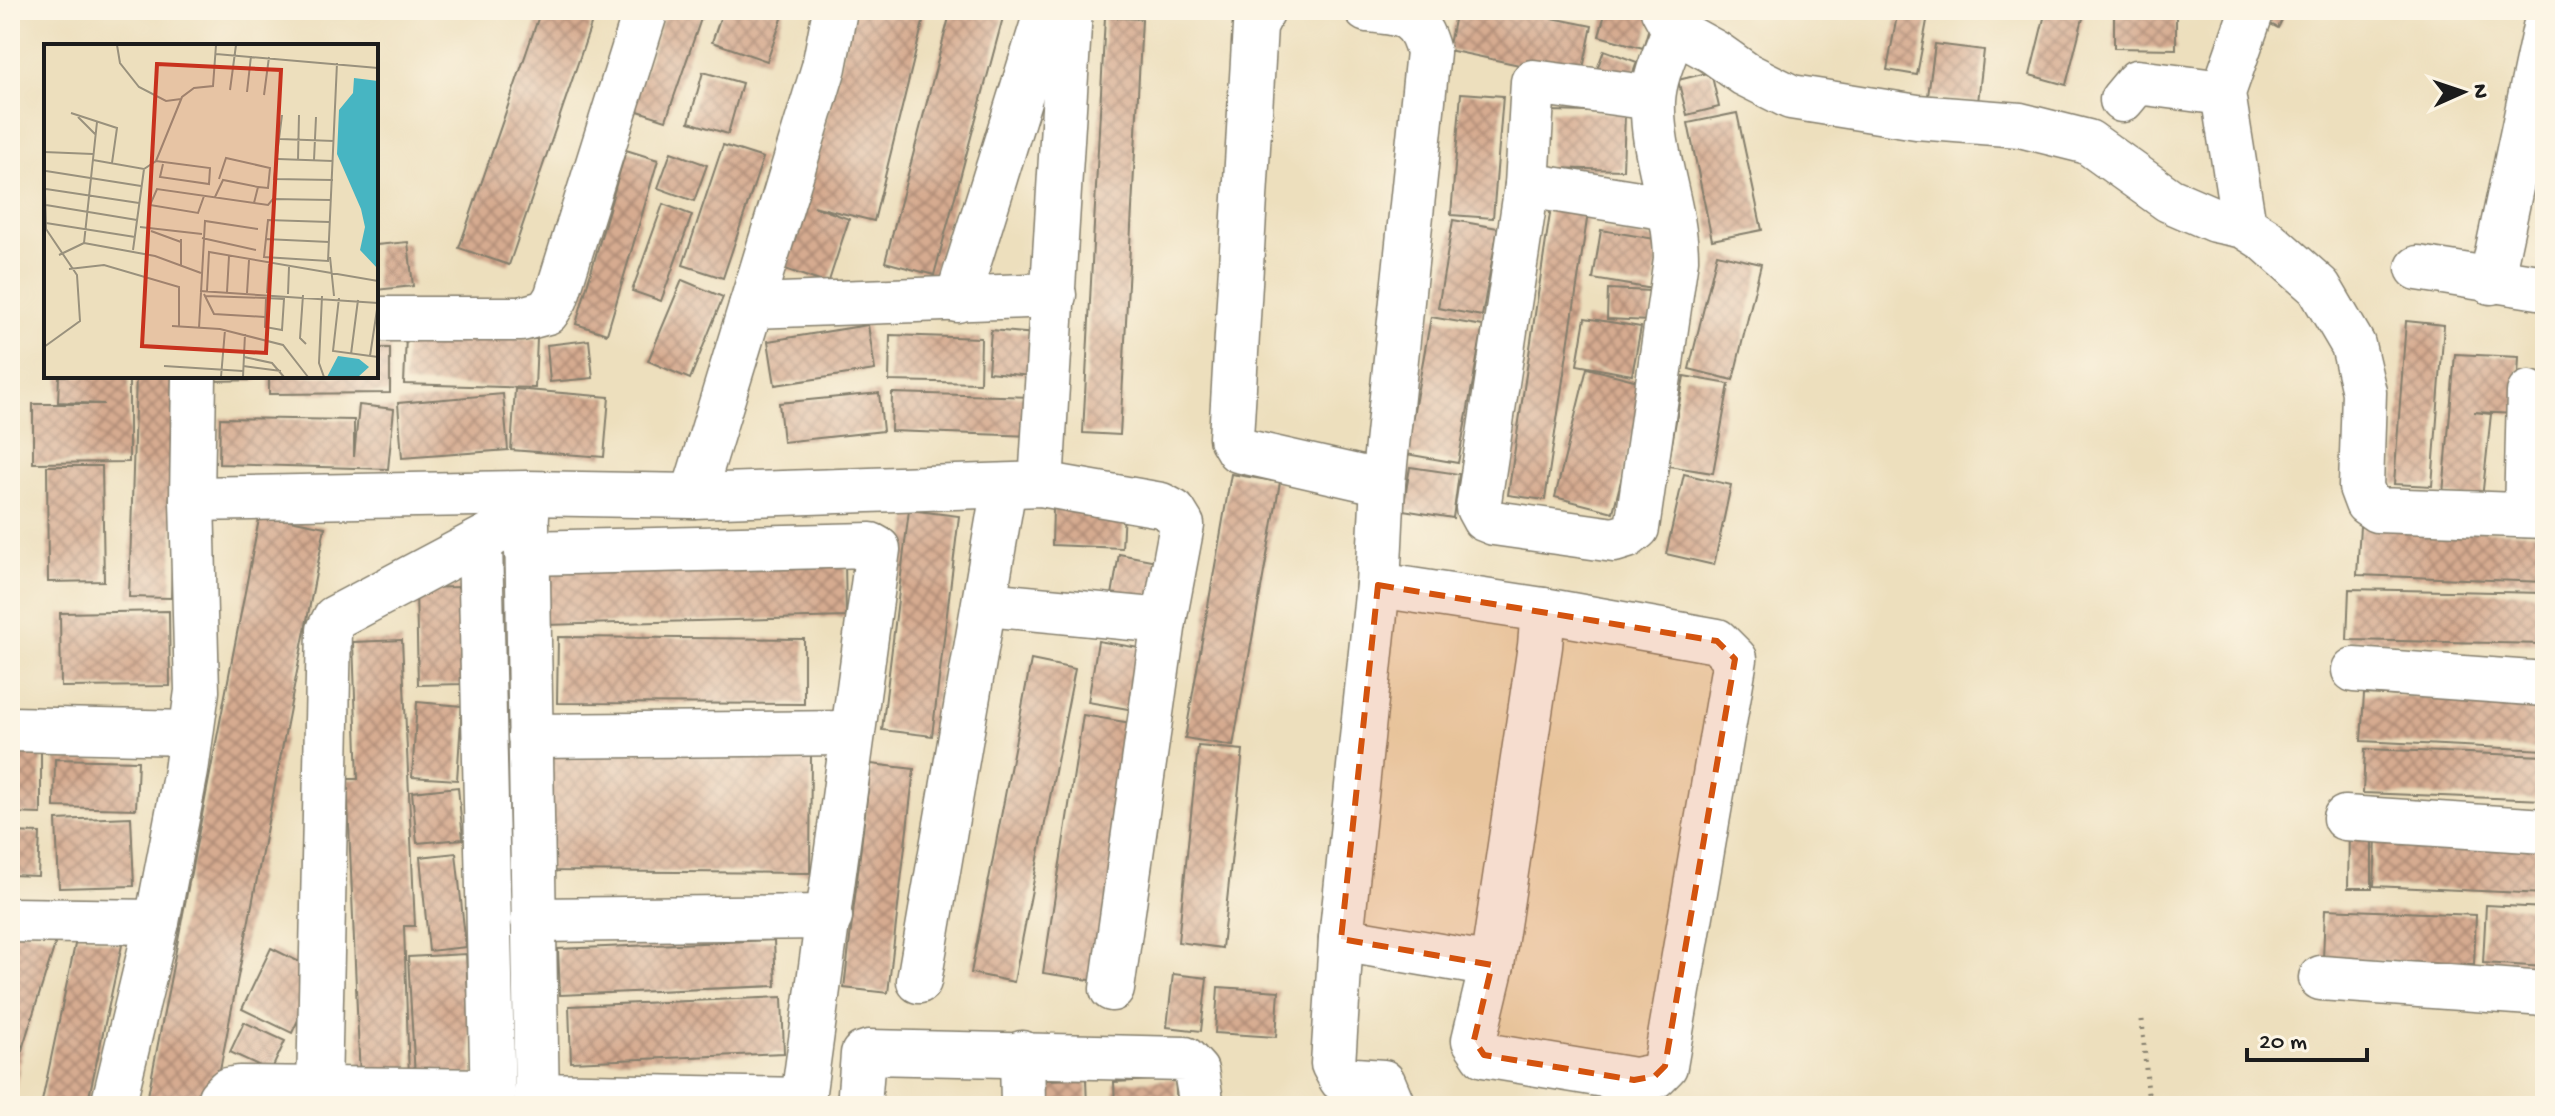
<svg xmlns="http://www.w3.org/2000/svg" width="2555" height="1116" font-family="'Gochi Hand',sans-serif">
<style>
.building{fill:url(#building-cross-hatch)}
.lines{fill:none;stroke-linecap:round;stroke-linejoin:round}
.minor-casing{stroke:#847e6c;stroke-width:47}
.path{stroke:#847e6c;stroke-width:5;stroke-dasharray:2 6;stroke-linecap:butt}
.minor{stroke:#fff;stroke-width:44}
.marked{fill:#d4530e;fill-opacity:0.2;stroke:#d4530e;stroke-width:6;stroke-dasharray:16 10;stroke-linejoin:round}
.inset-road{fill:none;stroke:#99917d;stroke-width:2}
.view{fill:#c8321e;fill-opacity:0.15;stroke:#c8321e;stroke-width:4}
.inset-edge{fill:none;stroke:#1c1c1c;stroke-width:4}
</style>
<defs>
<pattern id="building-cross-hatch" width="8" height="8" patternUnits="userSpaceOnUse" patternTransform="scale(2)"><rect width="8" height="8" fill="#d6ab90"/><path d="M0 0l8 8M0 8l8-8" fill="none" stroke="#ad8a75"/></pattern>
</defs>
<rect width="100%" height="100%" fill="#fcf5e5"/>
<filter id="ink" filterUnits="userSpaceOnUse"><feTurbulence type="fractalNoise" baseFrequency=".0125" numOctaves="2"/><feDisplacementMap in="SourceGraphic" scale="16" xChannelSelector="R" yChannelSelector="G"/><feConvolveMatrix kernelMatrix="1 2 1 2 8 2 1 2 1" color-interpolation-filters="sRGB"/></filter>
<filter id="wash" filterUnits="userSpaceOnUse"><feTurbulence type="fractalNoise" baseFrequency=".006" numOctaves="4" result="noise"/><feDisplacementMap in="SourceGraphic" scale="32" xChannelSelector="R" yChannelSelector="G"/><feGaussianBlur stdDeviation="1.8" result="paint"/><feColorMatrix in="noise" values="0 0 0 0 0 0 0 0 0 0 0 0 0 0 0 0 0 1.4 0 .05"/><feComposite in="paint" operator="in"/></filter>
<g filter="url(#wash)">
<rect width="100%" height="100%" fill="#eddfbd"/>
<g id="blocks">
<g class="building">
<polygon points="541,10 596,10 509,265 459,248"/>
<polygon points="666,10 704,10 666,120 632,109"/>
<polygon points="723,10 785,10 767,61 712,42"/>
<polygon points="853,10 926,10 874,221 813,206 849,219 828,284 785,269 805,204"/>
<polygon points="951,10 1005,10 934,275 885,262"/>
<polygon points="1456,10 1513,10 1592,26 1581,78 1448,50"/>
<polygon points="1606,10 1654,10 1643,48 1599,36"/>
<polygon points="1898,10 1929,10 1917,75 1887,70"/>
<polygon points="2046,10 2085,10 2066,85 2030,75"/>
<polygon points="2114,10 2176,10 2176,49 2114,48"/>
<polygon points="2260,10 2287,10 2278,28 2257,17"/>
<polygon points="1105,17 1142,19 1120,435 1083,433"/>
<polygon points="1935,44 1984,50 1978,102 1928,96"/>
<polygon points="1604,50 1637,62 1628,86 1595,75"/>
<polygon points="703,72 742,83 728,134 689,122"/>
<polygon points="1711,72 1719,107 1687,115 1678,80"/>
<polygon points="1461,93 1503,96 1493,218 1451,215"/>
<polygon points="1551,111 1625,113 1623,170 1549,168"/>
<polygon points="1737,113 1762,230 1712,240 1688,123"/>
<polygon points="723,145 763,158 723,278 683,265"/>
<polygon points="626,150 658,160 607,334 576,324"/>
<polygon points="671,152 707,165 694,201 658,188"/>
<polygon points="663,204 692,215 661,301 632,291"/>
<polygon points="1551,207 1588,213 1545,500 1508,495"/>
<polygon points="1453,220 1498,228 1482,316 1438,308"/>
<polygon points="1601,230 1661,240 1653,289 1593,279"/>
<polygon points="408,242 413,286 376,290 376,245"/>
<polygon points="1717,254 1761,264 1733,380 1689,369"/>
<polygon points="682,280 723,297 690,379 648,361"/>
<polygon points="1608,289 1651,291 1650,321 1607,319"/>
<polygon points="1431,317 1483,326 1458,463 1406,454"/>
<polygon points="1585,318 1641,327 1632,375 1577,365"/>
<polygon points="2406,321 2444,325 2432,486 2394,484"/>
<polygon points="868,325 875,370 775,385 768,341"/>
<polygon points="991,330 1036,334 1032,376 988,372"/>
<polygon points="406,335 537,339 535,388 404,384"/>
<polygon points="890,335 981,338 980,383 889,381"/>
<polygon points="589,340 593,378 550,382 547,345"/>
<polygon points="376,348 390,348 390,393 269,394 269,376 376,376"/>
<polygon points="2455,354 2519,357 2516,414 2474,412 2491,414 2482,499 2443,494"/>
<polygon points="1587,368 1646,383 1613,512 1555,497"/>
<polygon points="59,376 129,376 129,462 33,463 33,404 104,404 58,402"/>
<polygon points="136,376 178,376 171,598 129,597"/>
<polygon points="211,376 258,376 258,380 211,381"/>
<polygon points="1684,376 1729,384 1713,473 1668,466"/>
<polygon points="515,389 609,397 604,457 511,450"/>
<polygon points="879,393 883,431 783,442 779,403"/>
<polygon points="892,393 1034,397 1032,436 891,431"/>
<polygon points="503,394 508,450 402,458 398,403"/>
<polygon points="359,405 394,409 388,469 219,464 220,418 354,420 354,457"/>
<polygon points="47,466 102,466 104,581 48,582"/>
<polygon points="1410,467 1459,474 1453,518 1403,510"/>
<polygon points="1231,474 1280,482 1233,746 1185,738"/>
<polygon points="1684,474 1731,485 1714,565 1666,554"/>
<polygon points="1053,508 1124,511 1122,548 1052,545"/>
<polygon points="909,510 959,516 932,736 882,730"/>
<polygon points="260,514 325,527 213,1106 146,1106"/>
<polygon points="2360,526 2545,533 2545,582 2357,575"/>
<polygon points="1119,554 1162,562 1155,602 1112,595"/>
<polygon points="845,561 846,617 544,625 543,568"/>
<polygon points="461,587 464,684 418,685 416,588"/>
<polygon points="2349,589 2545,593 2545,644 2347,640"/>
<polygon points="169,611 170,686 61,687 60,613"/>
<polygon points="558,637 804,639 804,704 557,703"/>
<polygon points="402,640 415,926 404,926 409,1077 360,1079 347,779 358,779 353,642"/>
<polygon points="1098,641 1145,649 1134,710 1088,702"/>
<polygon points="1031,660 1075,669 1014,982 971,973"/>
<polygon points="2364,694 2545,703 2545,750 2361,741"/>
<polygon points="417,702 462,706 457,780 412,777"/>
<polygon points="1083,715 1137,724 1097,981 1043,973"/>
<polygon points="1198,746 1243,750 1222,948 1178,942"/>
<polygon points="2365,749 2545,756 2545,800 2363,793"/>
<polygon points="10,750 41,750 41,814 10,813"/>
<polygon points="550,751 811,753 810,873 549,871"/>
<polygon points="55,759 138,761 136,809 54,807"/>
<polygon points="871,764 914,769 888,993 844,988"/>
<polygon points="458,787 463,839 417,843 412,792"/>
<polygon points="131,817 134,886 59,888 56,820"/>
<polygon points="2349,830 2372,830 2372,888 2348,888"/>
<polygon points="10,832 40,833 38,876 10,875"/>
<polygon points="2376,838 2545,845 2545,894 2374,886"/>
<polygon points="456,853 466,947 429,951 420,857"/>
<polygon points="2486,905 2545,908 2545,967 2483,963"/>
<polygon points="2325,909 2476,915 2474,965 2323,959"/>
<polygon points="10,929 57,938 23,1046 10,1042"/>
<polygon points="77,935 122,945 87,1106 41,1106"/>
<polygon points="774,940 776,986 560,995 558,949"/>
<polygon points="271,948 320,972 292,1033 242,1009"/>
<polygon points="466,954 472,1074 415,1077 408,957"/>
<polygon points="1173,974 1207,978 1201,1031 1167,1027"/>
<polygon points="1218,987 1279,991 1276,1037 1215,1033"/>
<polygon points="782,997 784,1053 571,1062 569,1006"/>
<polygon points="244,1022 285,1041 271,1071 230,1052"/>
<polygon points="10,1043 23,1046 13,1106 10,1106"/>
<polygon points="1086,1079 1087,1106 1044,1106 1043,1080"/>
<polygon points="1175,1079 1177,1106 1115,1106 1114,1082"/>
</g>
</g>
</g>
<g filter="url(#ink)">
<use href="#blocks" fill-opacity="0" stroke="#847e6c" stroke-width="2"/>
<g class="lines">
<g class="minor-casing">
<g id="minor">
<polyline points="1263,10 1255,26 1231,438 1238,450 1383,483"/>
<path d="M1367 10C1402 13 1419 14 1428 52L1383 483 1378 585 1341 939 1333 1064 1341 1079 1383 1082 1393 1106"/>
<polyline points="1663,10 1674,30 1714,52 1745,74 1791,97 1917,117 2020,125 2088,142 2169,200 2215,220 2244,226 2266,240 2319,287 2353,345 2364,392 2361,487 2367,503 2377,510 2545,516"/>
<path d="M1653 98 1533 82 1527 185 1478 508 1484 519 1494 523 1614 540 1627 536 1637 528 1676 259C1676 206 1651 154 1653 101 1654 77 1666 52 1674 30"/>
<polyline points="2122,100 2137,82 2223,93"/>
<polyline points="1527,185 1669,208"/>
<polyline points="2244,226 2223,93 2252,10"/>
<polyline points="2418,268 2545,288"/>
<polyline points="2491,282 2545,27"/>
<polyline points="957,300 1047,10"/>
<polyline points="751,306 1054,295"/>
<polyline points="376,319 521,319 547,312 556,298 646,10"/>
<polyline points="1041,484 1070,10"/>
<polyline points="693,496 824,67 835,10"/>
<polyline points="192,499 526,493 693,496 1041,484 1161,505 1174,512 1182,525 1164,621 1112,989"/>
<polyline points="2526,515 2529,393"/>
<polyline points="527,524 537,1106"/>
<polyline points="480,543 493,1106"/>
<polyline points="527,553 871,545 878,549 802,1106"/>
<polyline points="986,604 1164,621"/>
<polyline points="2354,670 2545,684"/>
<polyline points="10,729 190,733"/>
<polyline points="530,736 850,733"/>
<polyline points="2345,818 2545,831"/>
<polyline points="10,920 157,922"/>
<polyline points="533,920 830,917"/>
<polyline points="1341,939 1492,965 1540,646 1543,610 1378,585"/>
<polyline points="1492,965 1474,1040 1484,1055 1634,1080 1655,1076 1665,1066 1735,659 1717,641 1543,610"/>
<polyline points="2321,978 2545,994"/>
<polyline points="919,981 1004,486"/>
<polyline points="1022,1053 1023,1106"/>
<polyline points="319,1090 329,630 335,618 527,516"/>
<polyline points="536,1095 803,1100"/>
<polyline points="113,1106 157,922 186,771 197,691 192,499 194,376"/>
<polyline points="219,1106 220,1098 228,1090 239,1088 493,1091"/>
<polyline points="859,1106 863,1054 869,1052 1185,1059 1196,1071 1202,1106"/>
</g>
</g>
<polyline class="path" points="2142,1020 2149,1106"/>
<use href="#minor" class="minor"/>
</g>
</g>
<path class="marked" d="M1378 585 1717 641 1735 659 1665 1066 1655 1076 1634 1080 1484 1055 1474 1040 1492 965 1341 939Z"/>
<g transform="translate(44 44)">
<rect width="334" height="334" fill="#eddfbd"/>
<path d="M310 34 334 37V225L316 206 321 183 317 165 293 110 295 66 309 49ZM294 312 315 315 325 323 314 333H283Z" fill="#47b5c2"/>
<path class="inset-road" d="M73 1 76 19 95 43 122 57 137 55M172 10 334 24M186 46 192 1M203 48 207 12M220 51 225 13M27 69 73 84 68 119M238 71 230 135 289 136M34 73 51 90M236 95 290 97M0 108 49 110M0 113 2 185 33 231 36 277 0 303M234 115 289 117M49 116 100 125 112 117 138 53 150 44 169 42 172 1M254 116 255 71M270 116 272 73M112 117 166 124 165 140 116 133 119 120M2 127 97 142M175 135 182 114 226 124 224 144 214 143M2 145 95 159M160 152 154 169 106 161 113 145 224 161 229 155 287 156M171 153 179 136 214 143 210 159M2 161 93 176M285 178 224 176 220 213 284 217 293 19M2 179 91 193M96 183 158 190M107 187 137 198M158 194 212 206M221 195 285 198M40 199 111 212 157 229M89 206 100 125M15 211 40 199 53 78M286 213 290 252M137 221V195M25 225 60 221 135 243V283M156 247 334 259M163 247 165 208 334 237M183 248 185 212M203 249 205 216M223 249 225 220M160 250 170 270 221 273M244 250 245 223M259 251 256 294 262 300M161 252 222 254 240 255 238 286 221 283 222 254M278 252 275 319 280 333M295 254 289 307 334 313M128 282 176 285 239 301 264 333M155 284 161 177 214 185M125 303 179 306M307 310 314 256M326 312 334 259M200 313 228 319 240 333M120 322 199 327M199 322 237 327M177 333 181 286M199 333 201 290"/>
<path class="view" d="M113 20 237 26 222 309 98 302Z"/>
<rect width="334" height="334" class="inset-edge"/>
</g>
<rect width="2555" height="1116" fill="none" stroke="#fcf5e5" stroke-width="40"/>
<g transform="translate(2463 92) rotate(87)" stroke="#fcf5e5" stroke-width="6" paint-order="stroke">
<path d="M0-6L14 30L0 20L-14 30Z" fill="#1c1c1c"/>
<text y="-12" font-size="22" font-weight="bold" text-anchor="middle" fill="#1c1c1c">N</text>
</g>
<path d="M2247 1048v12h120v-12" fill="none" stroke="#1c1c1c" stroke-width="4"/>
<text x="2259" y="1048" font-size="24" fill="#1c1c1c" stroke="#fcf5e5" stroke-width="6" paint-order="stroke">20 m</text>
</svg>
